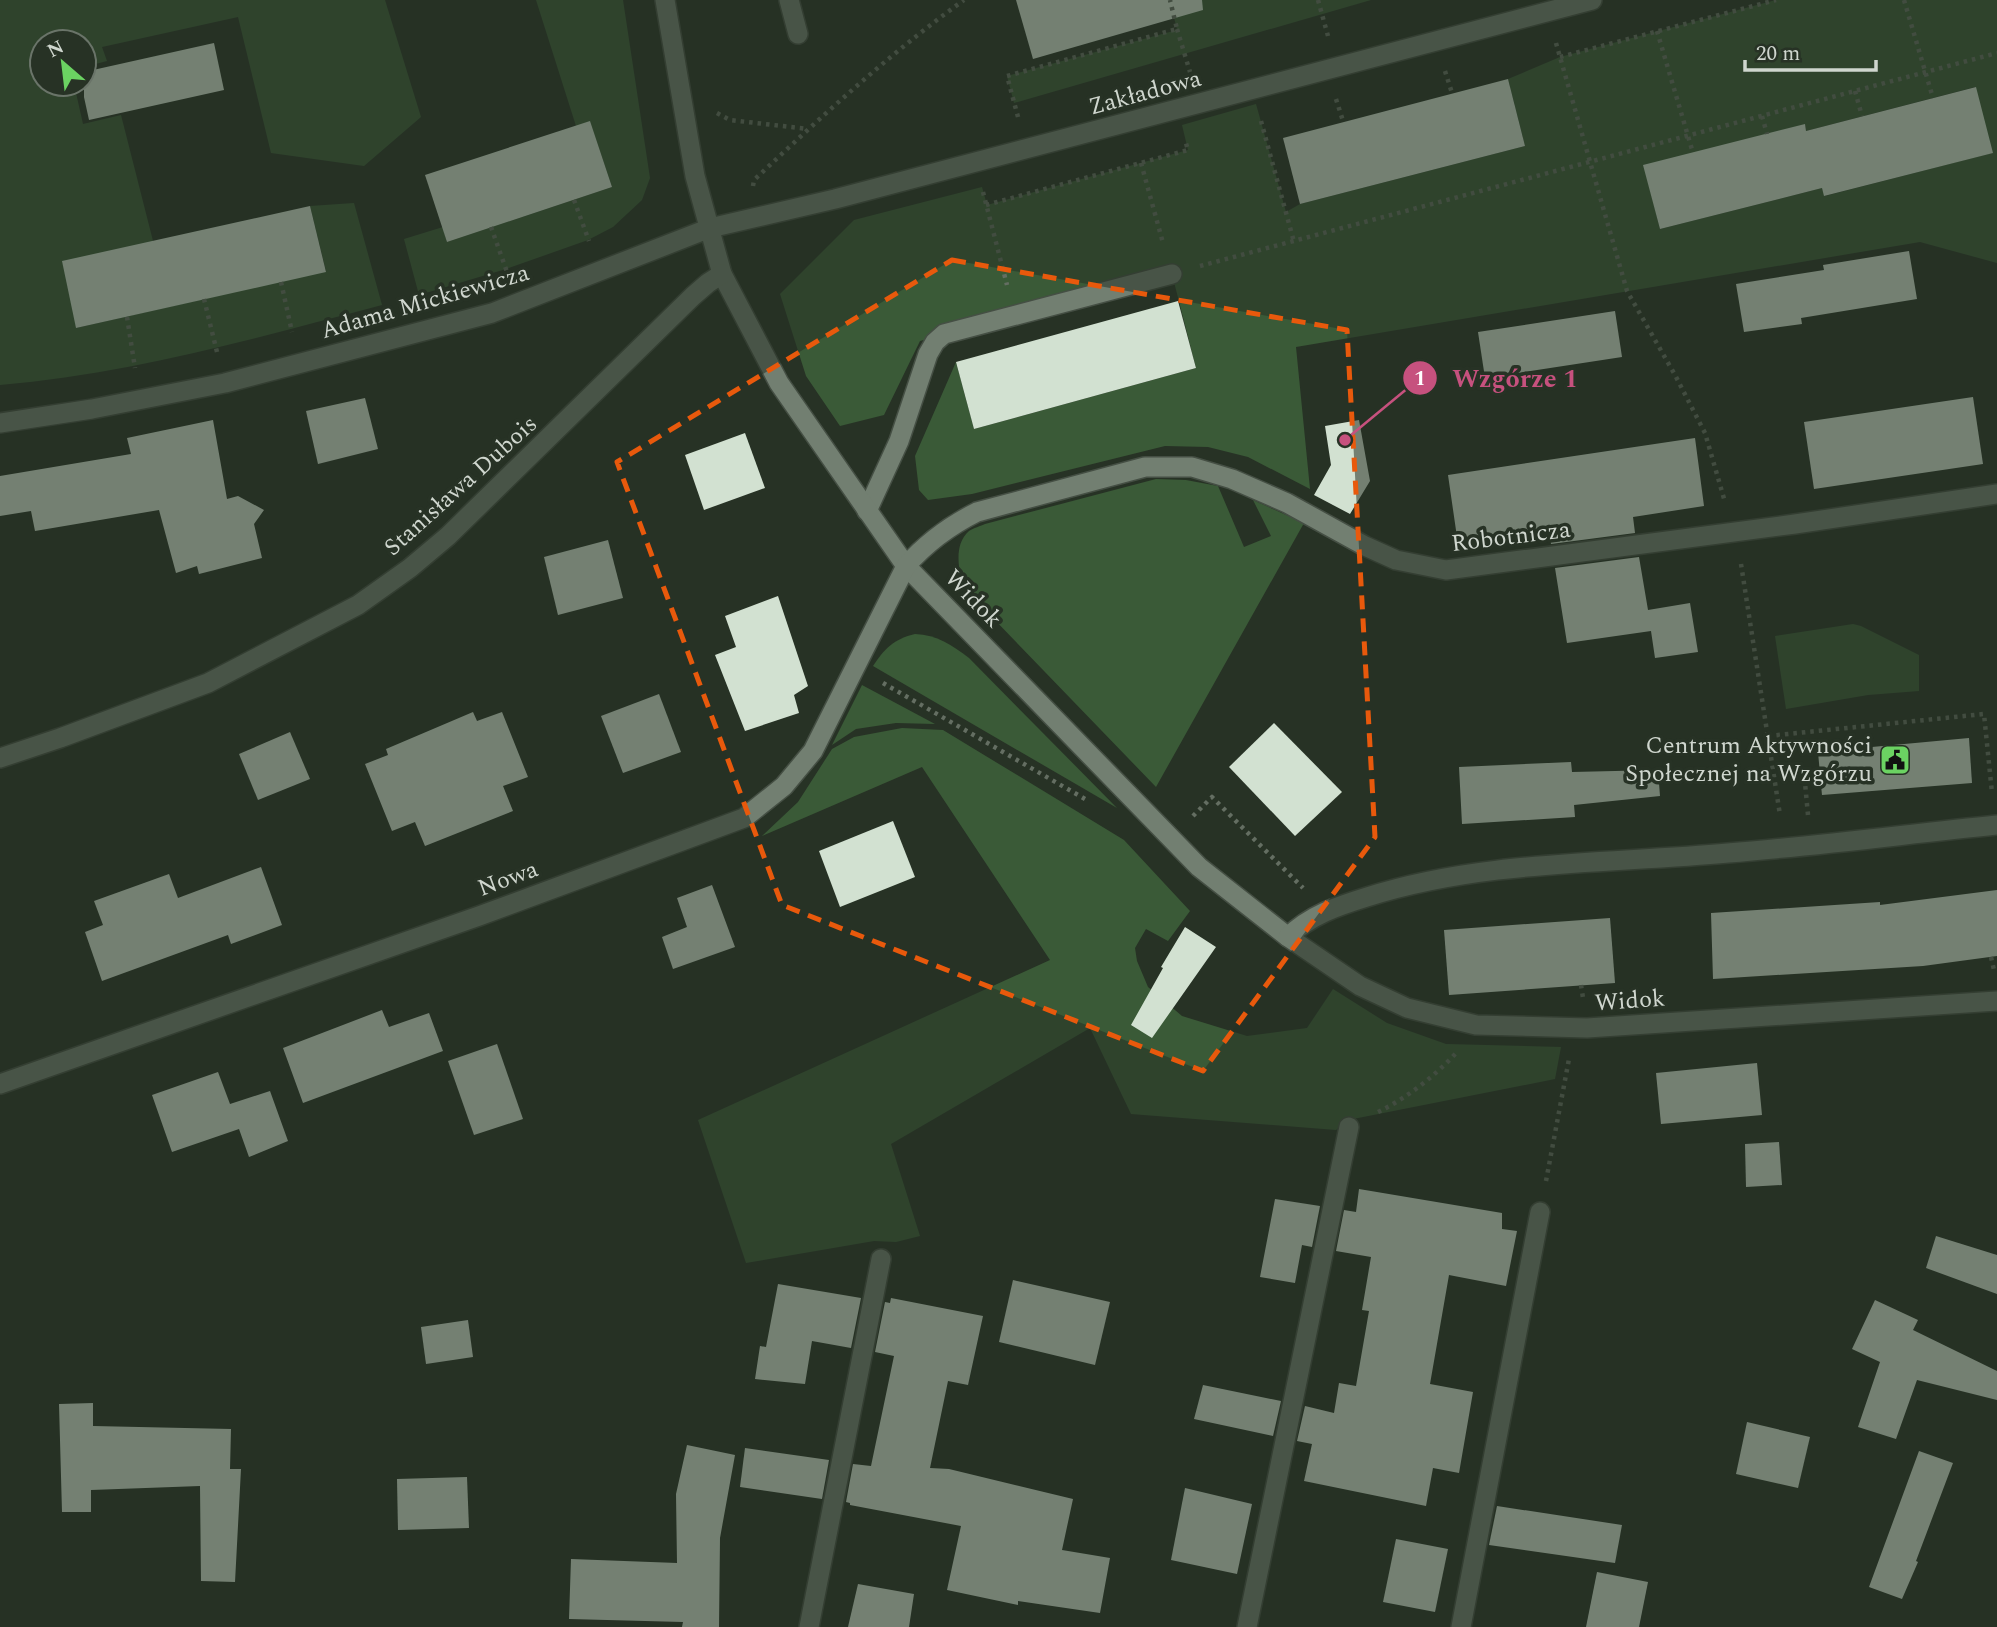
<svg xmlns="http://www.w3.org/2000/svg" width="1997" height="1627" font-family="Spectral,serif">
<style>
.green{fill:#3a5a37;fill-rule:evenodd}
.building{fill:#d2e1d1}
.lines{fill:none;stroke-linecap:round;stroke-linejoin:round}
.service-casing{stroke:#454f44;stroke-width:22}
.minor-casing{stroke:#454f44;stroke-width:22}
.path{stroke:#646e62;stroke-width:4.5;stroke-dasharray:3.5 5;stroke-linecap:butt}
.service{stroke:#727f71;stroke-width:19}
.minor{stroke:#727f71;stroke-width:19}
.marked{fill:none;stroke:#e8590c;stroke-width:5;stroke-dasharray:14 9;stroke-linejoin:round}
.labels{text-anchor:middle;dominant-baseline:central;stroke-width:7;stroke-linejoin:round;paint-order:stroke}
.street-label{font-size:24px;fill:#cfd6ce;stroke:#273225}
.poi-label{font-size:24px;fill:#cfd6ce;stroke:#273225;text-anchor:end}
.leader{fill:none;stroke:#c6517e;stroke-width:2.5}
.callout-dot{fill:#c6517e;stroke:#273225;stroke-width:2.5}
.mark-label{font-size:21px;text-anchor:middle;font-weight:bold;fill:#fff}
.callout-label{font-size:26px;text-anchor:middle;font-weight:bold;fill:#c6517e;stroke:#273225;stroke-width:7;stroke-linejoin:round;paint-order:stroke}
</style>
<rect width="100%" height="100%" fill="#273225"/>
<g class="green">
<path d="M0 0H385L421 117 364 166 271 153 238 17 102 47 107 61 84 67V42H42V84H74L83 124 121 115 153 241 76 328 326 271 310 206 354 203 382 305C256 338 130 374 0 385Z"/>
<polygon points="536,0 623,0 650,178 642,200 613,227 588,240 506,269 419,295 404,239 443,227 447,242 612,187 590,122 576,126"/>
<polygon points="1170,0 1371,0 1014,103 1007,76 1177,30"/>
<path d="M1776 0H1997V263L1920 242 1296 347 1310 489 1248 457 1208 447 1165 446 972 494 928 500 919 490 915 456 956 362 974 429 1196 368 1172 274 920 341 884 415 840 426 806 376 780 294 854 220 982 187 987 205 1188 150 1182 125 1256 104 1286 212 1300 204 1525 146 1508 79 1560 57ZM1975 87 1992 153 1825 196 1822 188 1660 229 1644 166 1805 125 1806 131Z"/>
<path d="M1156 479 1186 480 1218 486 1244 547 1271 536 1253 500 1304 523 1156 787 963 587C959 570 953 545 969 531 973 528 981 526 985 524Z"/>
<polygon points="1853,624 1861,626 1919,655 1919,691 1868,695 1786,709 1775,636"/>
<path d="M915 634C937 635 952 645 969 658L1117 808 873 666C884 649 894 639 915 634Z"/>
<polygon points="862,685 935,724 896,723 856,729 832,745"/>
<polygon points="902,728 943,730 1124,840 1190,911 1168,941 1146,929 1135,948 1137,961 1148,987 1182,1016 1247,1036 1307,1028 1333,989 1387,1023 1446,1044 1561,1047 1555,1079 1348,1120 1336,1130 1131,1114 1090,1028 891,1144 920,1236 896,1242 874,1241 746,1263 698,1120 1050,960 922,767 762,836 798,802 832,749 854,737"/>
</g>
<g class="building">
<polygon points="1016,0 1202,0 1203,10 1033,59"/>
<polygon points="214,43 224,90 89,120 84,97 84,72"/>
<polygon points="1508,79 1525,146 1300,204 1283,138"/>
<polygon points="1976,87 1993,153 1824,196 1822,188 1660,229 1643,165 1805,124 1806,131"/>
<polygon points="590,121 612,187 447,242 425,175"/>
<polygon points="310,206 326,272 76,328 62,261"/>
<polygon points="1909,251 1917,299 1801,318 1802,324 1744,332 1736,284 1824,270 1823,265"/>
<polygon points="1178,301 1196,368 974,429 956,362"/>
<polygon points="1615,311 1622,357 1485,378 1478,332"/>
<polygon points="1973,397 1983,464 1814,489 1804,422"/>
<polygon points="365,398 378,449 318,464 306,411"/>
<polygon points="213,420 227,499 238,496 264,510 254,524 262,558 199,574 197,566 176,573 159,510 35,531 31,511 0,516 0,476 131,454 127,438"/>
<polygon points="1359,420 1370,481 1350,514 1314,495 1331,465 1325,426"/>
<polygon points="745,433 765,488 704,510 685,455"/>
<polygon points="1695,438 1704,506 1633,517 1635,533 1551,544 1549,530 1458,544 1448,475"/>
<polygon points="608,540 623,598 558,615 544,557"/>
<polygon points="1639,557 1648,610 1690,603 1698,652 1655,658 1651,631 1567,643 1555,568"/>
<polygon points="778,596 808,686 794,695 799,713 745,731 715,655 736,647 725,616"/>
<polygon points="659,694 681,752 623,773 601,716"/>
<polygon points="473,712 477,721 502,712 528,777 503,786 513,811 425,846 415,822 392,831 365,764 388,755 386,749"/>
<polygon points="1274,723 1342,792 1295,836 1229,767"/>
<polygon points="290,732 310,779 258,800 239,754"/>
<polygon points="1969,738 1972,783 1822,795 1818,752"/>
<polygon points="1571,762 1572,772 1658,770 1660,796 1574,805 1575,817 1462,824 1459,767"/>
<polygon points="893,821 915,877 840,907 819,851"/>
<polygon points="261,867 282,925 231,944 228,935 102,981 85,932 103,925 94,901 169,874 178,898"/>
<polygon points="712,885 735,947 673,969 662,937 687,927 677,898"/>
<polygon points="1997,890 1997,956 1923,966 1713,979 1711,913 1880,902 1880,905"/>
<polygon points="1610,918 1615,983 1449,995 1444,930"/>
<polygon points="1185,927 1216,947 1152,1038 1131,1025 1163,968 1161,967"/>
<polygon points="382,1010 389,1027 429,1013 443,1051 303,1103 283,1048"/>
<polygon points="497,1044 523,1119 474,1135 448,1061"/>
<polygon points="1757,1063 1762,1115 1661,1124 1656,1073"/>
<polygon points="218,1072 230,1104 270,1091 288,1141 249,1157 239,1129 172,1152 152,1095"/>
<polygon points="1779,1142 1782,1185 1746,1187 1745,1144"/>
<polygon points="1359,1189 1502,1213 1502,1229 1517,1231 1506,1286 1449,1275 1430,1384 1473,1392 1459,1473 1433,1468 1426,1506 1304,1481 1312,1444 1297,1441 1305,1406 1334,1413 1339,1383 1356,1386 1369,1311 1362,1310 1371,1257 1336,1251 1344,1210 1356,1212"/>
<polygon points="1275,1199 1320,1206 1312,1247 1302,1245 1295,1283 1260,1277"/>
<polygon points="1936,1236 1997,1255 1997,1294 1926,1268"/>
<polygon points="1013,1280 1110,1302 1095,1365 999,1342"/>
<polygon points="778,1284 861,1298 851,1348 812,1341 805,1384 755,1379 760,1346 766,1347"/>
<polygon points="891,1298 983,1316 968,1385 948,1381 930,1468 949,1469 1073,1499 1062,1550 1110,1558 1100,1613 1018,1601 1018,1605 947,1590 961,1526 850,1505 850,1503 846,1502 853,1464 871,1466 894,1356 875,1352 885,1302 890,1303"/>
<polygon points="1875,1300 1918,1320 1913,1330 1997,1371 1997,1400 1917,1380 1896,1439 1858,1427 1880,1362 1852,1349"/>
<polygon points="468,1320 473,1357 426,1364 421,1327"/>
<polygon points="1203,1385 1281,1401 1273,1436 1194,1419"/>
<polygon points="93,1403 93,1426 231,1429 230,1469 241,1469 235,1582 201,1581 200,1486 91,1490 91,1512 62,1512 59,1404"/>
<polygon points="1747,1422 1810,1437 1798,1488 1736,1474"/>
<polygon points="687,1445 735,1455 720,1538 719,1627 682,1627 683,1622 569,1619 571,1559 677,1563 676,1494"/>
<polygon points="745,1448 829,1460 822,1499 740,1487"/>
<polygon points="1919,1451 1953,1463 1916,1561 1918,1562 1902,1599 1869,1587"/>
<polygon points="467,1477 469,1528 398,1530 397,1479"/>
<polygon points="1185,1488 1252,1504 1237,1574 1171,1560"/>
<polygon points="1497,1506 1622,1525 1615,1563 1489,1545"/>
<polygon points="1396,1539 1448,1549 1435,1612 1383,1602"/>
<polygon points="1597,1572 1648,1582 1639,1627 1586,1627"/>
<polygon points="858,1584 914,1594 909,1627 848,1627"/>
</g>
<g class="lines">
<g class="service-casing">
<g id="service">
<polyline points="789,0 798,34"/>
<polyline points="867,511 899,441 928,354 935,342 944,334 1172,274"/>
<polyline points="809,1627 881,1259"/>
<polyline points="1247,1627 1349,1127"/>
<polyline points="1461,1627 1540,1212"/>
</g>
</g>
<g class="minor-casing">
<g id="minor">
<polyline points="665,0 695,176 722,274 779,383 906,566 1199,867 1288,937 1360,986 1407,1008 1476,1025 1587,1028 1997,1001"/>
<polyline points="0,423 92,409 225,383 492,313 710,228 835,199 1592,0"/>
<polyline points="0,758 60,738 208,683 358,605 410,568 448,536 693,296 708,283 722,274"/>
<path d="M1288 937C1310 915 1338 906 1367 897 1483 860 1608 864 1728 853 1818 846 1908 834 1997 825"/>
<path d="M0 1084 479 916 744 818 784 786 813 751 906 566C927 542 949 526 977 512L1145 467H1192L1232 479 1287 503 1365 546 1396 560 1446 570 1795 524 1997 494"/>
</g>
</g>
<g class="path">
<polyline points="1318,0 1328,36"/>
<polyline points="1904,0 1933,98"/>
<polyline points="1177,29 1190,72"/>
<polyline points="1657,31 1693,153"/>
<polyline points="1556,43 1627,291 1675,375 1705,433 1725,502"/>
<polyline points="1560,57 1776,0"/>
<polyline points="1445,71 1452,93"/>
<polyline points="1855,91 1862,116"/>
<polyline points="1336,99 1343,121"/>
<polyline points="717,113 730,120 808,129"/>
<polyline points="1762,116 1767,134"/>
<polyline points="1018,117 1007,76 1177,29 1170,0"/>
<polyline points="1261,121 1294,242"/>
<polyline points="1141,163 1163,243"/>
<path d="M753 186 754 180C821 117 889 54 964 0"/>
<polyline points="983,192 1007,285"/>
<polyline points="574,200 589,241"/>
<polyline points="986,205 1188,150 1185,140"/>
<polyline points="491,227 507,272"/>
<polyline points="1200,266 1997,53"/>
<polyline points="281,282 292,332"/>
<polyline points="204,299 217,352"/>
<polyline points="127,317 135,368"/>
<polyline points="1741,564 1780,815"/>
<polyline points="883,683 1085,799"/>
<polyline points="1768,736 1984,714 1992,793"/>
<polyline points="1808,815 1804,772 1820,771"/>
<polyline points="1193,816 1212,797 1303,888"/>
<polyline points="1991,957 1994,970"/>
<polyline points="1581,985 1583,998"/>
<path d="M1378 1112C1407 1098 1435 1076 1457 1052"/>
<polyline points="1546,1181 1569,1059"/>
</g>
<use href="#service" class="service"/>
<use href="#minor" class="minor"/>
</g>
<path d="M0 0H1997V1627H0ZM952 260 1347 330 1375 837 1203 1071 782 905 617 462Z" fill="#273225" fill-opacity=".55" fill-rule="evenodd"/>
<path class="marked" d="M952 260 1347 330 1375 837 1203 1071 782 905 617 462Z"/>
<defs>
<g id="civic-square" transform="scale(1.575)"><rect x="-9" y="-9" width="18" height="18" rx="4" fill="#6bd362" stroke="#273225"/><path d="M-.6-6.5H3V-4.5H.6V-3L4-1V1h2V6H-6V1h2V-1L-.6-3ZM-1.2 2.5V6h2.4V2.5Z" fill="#111"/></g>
</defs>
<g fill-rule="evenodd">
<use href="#civic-square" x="1895" y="760"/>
</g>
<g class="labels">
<g class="street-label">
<text transform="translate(1145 93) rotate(-15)">Zakładowa</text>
<text transform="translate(425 302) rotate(-16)">Adama Mickiewicza</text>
<text transform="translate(461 486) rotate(-42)">Stanisława Dubois</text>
<text transform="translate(1511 537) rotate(-7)">Robotnicza</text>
<text transform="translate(973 599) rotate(46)">Widok</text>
<text transform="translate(508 879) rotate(-20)">Nowa</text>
<text transform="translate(1630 1001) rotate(-4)">Widok</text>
</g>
<g class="poi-label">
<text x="1872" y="746">Centrum Aktywności<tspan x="1872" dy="28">Społecznej na Wzgórzu</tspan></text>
</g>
</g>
<path class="leader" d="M1345 440L1420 378"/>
<g class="callout-dot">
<circle cx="1345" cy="440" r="7"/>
<circle cx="1420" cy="378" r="18"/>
</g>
<g class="mark-label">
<text x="1420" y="385">1</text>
</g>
<g class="callout-label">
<text x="1515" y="387">Wzgórze 1</text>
</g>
<g transform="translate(63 63) rotate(332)"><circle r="33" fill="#273225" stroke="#6a7469" stroke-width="2"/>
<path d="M0-5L12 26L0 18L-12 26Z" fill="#6bd362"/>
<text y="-10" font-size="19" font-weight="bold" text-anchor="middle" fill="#cfd6ce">N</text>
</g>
<path d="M1745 60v10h131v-10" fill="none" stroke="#cfd6ce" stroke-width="3.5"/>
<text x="1756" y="60" font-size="21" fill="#cfd6ce" stroke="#273225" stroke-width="5" paint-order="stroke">20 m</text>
</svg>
